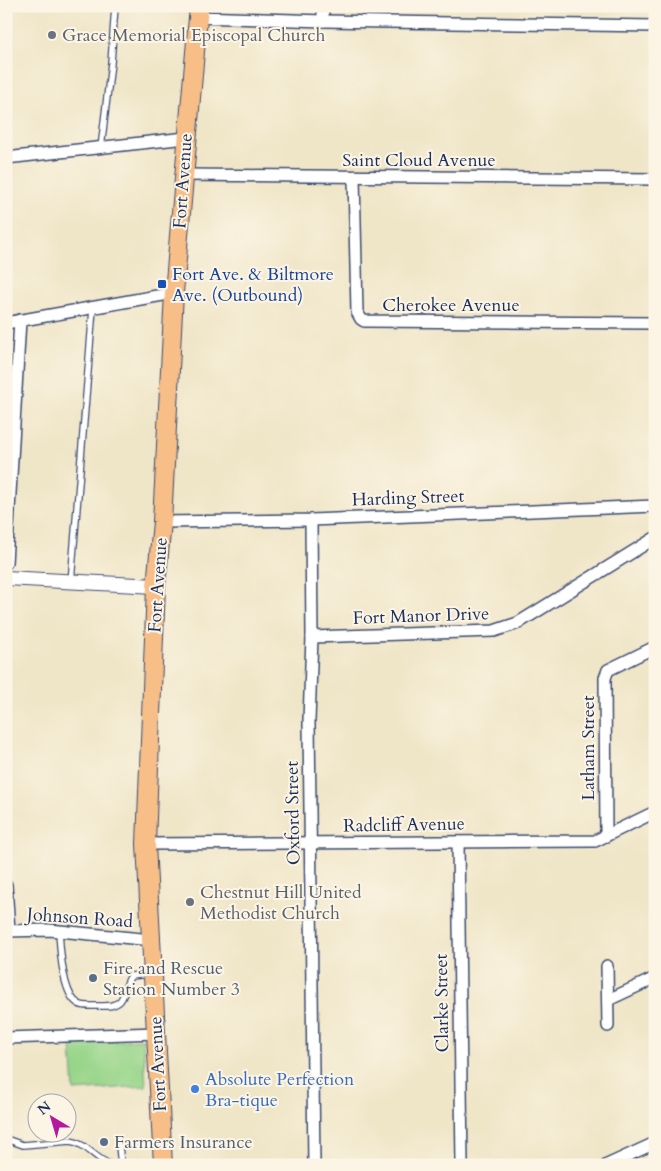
<svg xmlns="http://www.w3.org/2000/svg" width="661" height="1171" font-family="Cardo,serif">
<style>
.green{fill:#98d58a;stroke:#5a8274}
.lines{fill:none;stroke-linecap:round;stroke-linejoin:round}
.service-casing{stroke:#3b4a6e;stroke-width:8}
.minor-casing{stroke:#3b4a6e;stroke-width:14}
.tertiary-casing{stroke:#3b4a6e;stroke-width:16}
.primary-casing{stroke:#3b4a6e;stroke-width:20}
.service{stroke:#fff;stroke-width:5.5}
.minor{stroke:#fff;stroke-width:11}
.tertiary{stroke:#fff;stroke-width:14}
.primary{stroke:#f7be87;stroke-width:18}
.worship-dot{fill:#6b7280;stroke:#fcf5e5;stroke-width:2}
.transit-dot{fill:#1a4fb4;stroke:#fcf5e5;stroke-width:2}
.service-dot{fill:#5c6f8a;stroke:#fcf5e5;stroke-width:2}
.shop-dot{fill:#3f7fe0;stroke:#fcf5e5;stroke-width:2}
.labels{text-anchor:middle;dominant-baseline:central;stroke-width:4;stroke-linejoin:round;paint-order:stroke}
.worship-label{font-size:18px;fill:#5b616d;stroke:#fcf5e5;text-anchor:start}
.street-label{font-size:18px;fill:#1b2f5e;stroke:#fcf5e5}
.transit-label{font-size:18px;fill:#164399;stroke:#fcf5e5;text-anchor:start}
.service-label{font-size:18px;fill:#4e5e75;stroke:#fcf5e5;text-anchor:start}
.shop-label{font-size:18px;fill:#366cbe;stroke:#fcf5e5;text-anchor:start}
</style>
<rect width="100%" height="100%" fill="#fcf5e5"/>
<filter id="ink" filterUnits="userSpaceOnUse"><feTurbulence type="fractalNoise" baseFrequency=".02" numOctaves="2"/><feDisplacementMap in="SourceGraphic" scale="10" xChannelSelector="R" yChannelSelector="G"/><feConvolveMatrix kernelMatrix="1 2 1 2 8 2 1 2 1" color-interpolation-filters="sRGB"/></filter>
<filter id="wash" filterUnits="userSpaceOnUse"><feTurbulence type="fractalNoise" baseFrequency=".0096" numOctaves="4" result="noise"/><feDisplacementMap in="SourceGraphic" scale="20" xChannelSelector="R" yChannelSelector="G"/><feGaussianBlur stdDeviation="1.12" result="paint"/><feColorMatrix in="noise" values="0 0 0 0 0 0 0 0 0 0 0 0 0 0 0 0 0 1.4 0 .05"/><feComposite in="paint" operator="in"/></filter>
<g filter="url(#wash)">
<rect width="100%" height="100%" fill="#efe5c7"/>
<polygon class="green" points="143,1039 146,1086 74,1091 71,1044"/>
</g>
<g filter="url(#ink)">
<g class="lines">
<g class="service-casing">
<g id="service">
<polyline points="101,148 111,63 115,6"/>
<polyline points="71,582 93,309"/>
<path d="M59 931C60 948 62 996 79 1004 84 1007 92 1006 98 1006 106 1006 114 1007 120 1001 126 994 125 983 131 976L150 974"/>
<path d="M6 1139 23 1145 70 1141C87 1143 95 1160 112 1165"/>
<polyline points="119,1146 121,1165"/>
<polyline points="129,1165 162,1163"/>
</g>
</g>
<g class="minor-casing">
<g id="minor">
<polyline points="198,17 323,21 655,26"/>
<polyline points="323,21 323,6"/>
<polyline points="6,158 186,138"/>
<polyline points="184,175 655,179"/>
<polyline points="354,177 357,312 361,319 364,321 655,323"/>
<polyline points="6,323 174,293"/>
<polyline points="311,520 312,637 309,721 314,1165"/>
<polyline points="162,522 311,520 655,506"/>
<polyline points="6,563 20,320"/>
<polyline points="312,637 494,631 518,623 655,538"/>
<polyline points="606,836 605,678 608,670 655,647"/>
<polyline points="458,842 462,1165"/>
<polyline points="146,844 595,841 655,812"/>
<polyline points="6,885 9,931"/>
<polyline points="6,931 49,930 152,940"/>
<polyline points="607,966 608,1026"/>
<polyline points="608,1000 655,978"/>
<polyline points="6,1038 157,1033"/>
<polyline points="607,1165 655,1143"/>
</g>
</g>
<g class="tertiary-casing">
<polyline id="tertiary" points="6,578 156,586"/>
</g>
<g class="primary-casing">
<polyline id="primary" points="163,1165 146,844 156,586 162,522 174,293 199,6"/>
</g>
<use href="#service" class="service"/>
<use href="#minor" class="minor"/>
<use href="#tertiary" class="tertiary"/>
<use href="#primary" class="primary"/>
</g>
</g>
<g class="worship-dot">
<circle cx="52" cy="35" r="5"/>
<circle cx="190" cy="902" r="5"/>
</g>
<rect class="transit-dot" x="157" y="279" width="10" height="10" rx="2.5"/>
<g class="service-dot">
<circle cx="93" cy="978" r="5"/>
<circle cx="104" cy="1142" r="5"/>
</g>
<circle class="shop-dot" cx="195" cy="1089" r="5"/>
<g class="labels">
<g class="worship-label">
<text x="62" y="35">Grace Memorial Episcopal Church</text>
<text x="200" y="892">Chestnut Hill United<tspan x="200" dy="21">Methodist Church</tspan></text>
</g>
<g class="street-label">
<text x="419" y="160">Saint Cloud Avenue</text>
<text transform="translate(183 181) rotate(-86)">Fort Avenue</text>
<text x="451" y="305">Cherokee Avenue</text>
<text transform="translate(408 498) rotate(-2)">Harding Street</text>
<text transform="translate(158 585) rotate(-86)">Fort Avenue</text>
<text transform="translate(421 616) rotate(-2)">Fort Manor Drive</text>
<text transform="translate(588 748) rotate(-90)">Latham Street</text>
<text transform="translate(293 813) rotate(-91)">Oxford Street</text>
<text transform="translate(404 825) rotate(-1)">Radcliff Avenue</text>
<text transform="translate(80 918) rotate(4)">Johnson Road</text>
<text transform="translate(442 1003) rotate(-91)">Clarke Street</text>
<text transform="translate(158 1064) rotate(-93)">Fort Avenue</text>
</g>
<g class="transit-label">
<text x="172" y="274">Fort Ave. &amp; Biltmore<tspan x="172" dy="21">Ave. (Outbound)</tspan></text>
</g>
<g class="service-label">
<text x="103" y="968">Fire and Rescue<tspan x="103" dy="21">Station Number 3</tspan></text>
<text x="114" y="1142">Farmers Insurance</text>
</g>
<g class="shop-label">
<text x="205" y="1079">Absolute Perfection<tspan x="205" dy="21">Bra-tique</tspan></text>
</g>
</g>
<rect width="661" height="1171" fill="none" stroke="#fcf5e5" stroke-width="25"/>
<g transform="translate(52 1118) rotate(322)"><circle r="24" fill="#fcf5e5" stroke="#a2a6af"/>
<path d="M0-4L9 19L0 12L-9 19Z" fill="#b5179e"/>
<text y="-8" font-size="14" font-weight="bold" text-anchor="middle" fill="#1b2f5e">N</text>
</g>
</svg>
